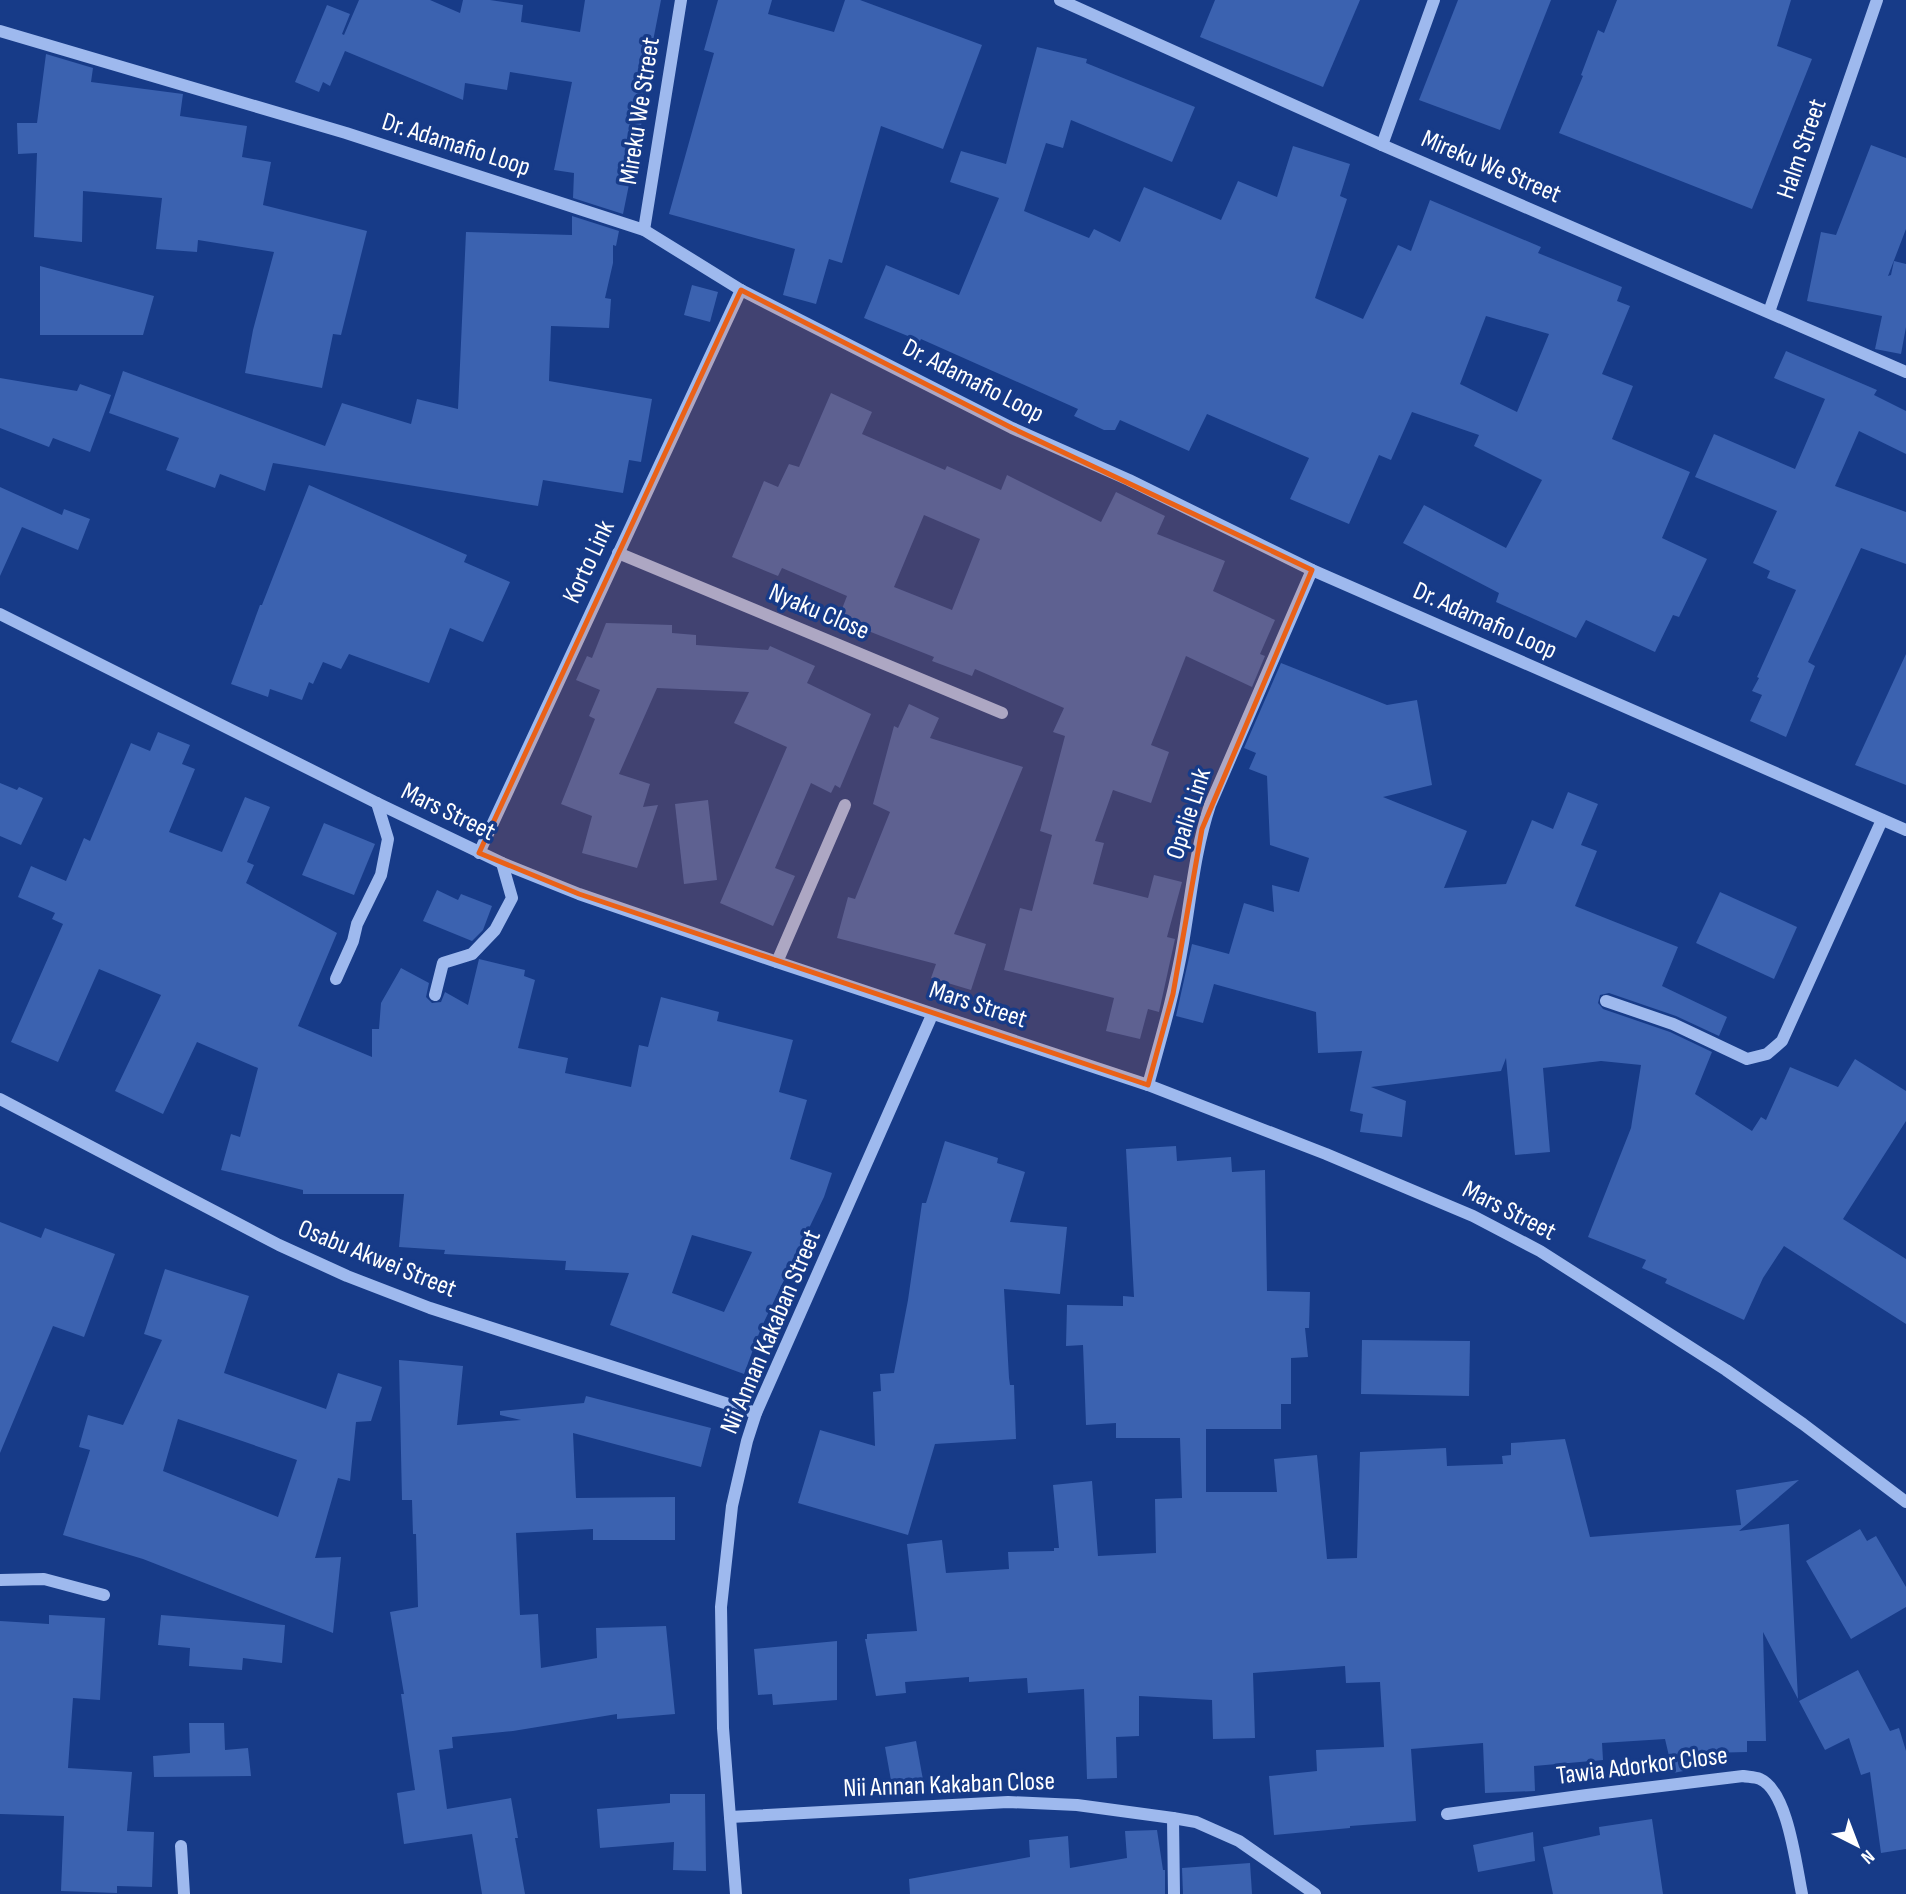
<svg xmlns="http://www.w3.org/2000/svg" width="1906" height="1894" font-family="'Sofia Sans Condensed',sans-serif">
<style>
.building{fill:#3b62b0;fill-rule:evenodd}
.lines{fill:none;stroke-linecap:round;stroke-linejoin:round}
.minor{stroke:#9eb9ee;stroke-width:12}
.marked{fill:#e96118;fill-opacity:0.2;stroke:#e96118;stroke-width:5;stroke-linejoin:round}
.labels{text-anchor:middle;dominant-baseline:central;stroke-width:7;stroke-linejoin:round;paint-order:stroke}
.street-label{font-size:26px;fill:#fff;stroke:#173b88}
</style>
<rect width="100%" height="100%" fill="#173b88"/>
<g class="building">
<polygon points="359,0 430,0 460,13 463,0 490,0 523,5 521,22 580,32 585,0 661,0 653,41 658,42 623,214 573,198 574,173 554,170 572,82 510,72 507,90 465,83 463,100 345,51 330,86 323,82 319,92 295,82 327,5 350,14 342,34 344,35"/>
<polygon points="718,0 772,0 768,14 834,32 845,0 860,0 982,45 943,149 881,126 842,263 829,259 816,304 783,295 795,249 669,214 714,53 704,50"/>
<polygon points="1215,0 1360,0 1323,87 1200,37"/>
<polygon points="1458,0 1551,0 1500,130 1419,100"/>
<polygon points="1617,0 1791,0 1777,46 1812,59 1752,209 1559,133 1583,76 1581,75 1598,30 1604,33"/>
<path d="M1037 47 1087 59 1086 63 1195 107 1172 162 1071 120 1063 148 1046 143 1024 211 1089 238 1094 229 1120 242 1144 187 1221 220 1238 181 1277 197 1293 146 1350 164 1340 196 1347 199 1315 298 1363 319 1398 245 1411 251 1430 200 1541 247 1538 253 1622 287 1617 301 1630 306 1602 374 1633 386 1612 439 1690 472 1662 538 1707 559 1679 617 1673 615 1655 652 1586 620 1576 638 1496 602 1499 593 1403 543 1424 505 1506 548 1542 480 1474 446 1479 435 1412 412 1391 460 1379 455 1349 524 1290 499 1309 458 1207 414 1189 451 1120 420 1115 430H1104L1074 416 1078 409 921 339 920 341 864 318 886 265 959 295 999 198 950 182 961 151 1006 164ZM1486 316 1549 334 1517 412 1460 384Z"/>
<polygon points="46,54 93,68 91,82 183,94 180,116 247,126 242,157 271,162 263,205 367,231 341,335 333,334 322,388 245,373 253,330 274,252 198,240 197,252 156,249 162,198 83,191 82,242 34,237 37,153 18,154 17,123 37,123"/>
<polygon points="1871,145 1906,158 1906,229 1888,276 1891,275 1894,261 1906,264 1906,327 1901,354 1875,349 1882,316 1807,301 1821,232 1836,235"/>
<polygon points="572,216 619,231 616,246 613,245 613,263 605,298 611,299 609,328 551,326 549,381 652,399 641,462 629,460 623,493 543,480 538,506 273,463 265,491 220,474 215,488 166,470 179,438 109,413 123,371 325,446 342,403 411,424 417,399 458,409 466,232 572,235"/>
<polygon points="40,266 154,296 143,335 40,335"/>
<polygon points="692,285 718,292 710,322 684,315"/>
<polygon points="1786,351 1877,390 1874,395 1906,411 1906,454 1859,431 1835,486 1906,512 1906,564 1861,548 1808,662 1815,666 1786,737 1750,721 1762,695 1752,691 1759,678 1757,677 1796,590 1767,578 1770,571 1753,563 1777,511 1695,477 1714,434 1795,469 1825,399 1774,378"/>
<polygon points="0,378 77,391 80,384 111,395 90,452 53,438 49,447 0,428"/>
<path d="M831 393 872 412 862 434 945 470 947 466 1001 490 1007 475 1101 522 1116 492 1165 516 1157 534 1225 561 1213 591 1275 620 1260 654 1265 656 1252 687 1186 656 1151 745 1169 752 1151 803 1113 790 1095 841 1104 843 1093 884 1148 898 1154 875 1182 882 1167 937 1175 939 1159 1012 1148 1009 1140 1039 1106 1031 1114 998 1004 970 1020 908 1032 911 1052 835 1040 831 1065 736 1053 732 1064 708 975 669 972 676 932 661 934 657 838 619 847 596 782 568 778 576 732 557 764 481 778 487 789 464 799 467ZM924 515 980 539 952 610 894 587Z"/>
<polygon points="309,485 467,555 464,562 510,582 483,642 450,628 429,683 349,654 341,669 323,662 313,684 309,682 302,700 270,689 268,697 231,684 260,605 262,605"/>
<polygon points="0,487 62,515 64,509 90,519 78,550 22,527 0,576"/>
<polygon points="606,623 672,625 672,633 696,635 696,645 768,650 770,646 815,666 807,683 871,714 840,788 835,785 831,793 811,783 775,868 795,876 773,926 720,903 787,747 734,723 749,692 657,688 619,774 650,784 643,807 658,805 637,868 582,853 592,816 561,804 595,719 589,716 600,690 576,680 587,656 592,658"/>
<polygon points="1906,654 1906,785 1855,765"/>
<polygon points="1281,663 1387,705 1417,700 1432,785 1383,797 1467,831 1444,888 1506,884 1532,820 1553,829 1568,792 1598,804 1581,845 1597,851 1575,906 1678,947 1662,986 1727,1017 1719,1036 1676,1016 1609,993 1600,995 1598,1003 1603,1009 1670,1032 1712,1052 1695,1094 1752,1131 1761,1117 1766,1120 1790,1067 1838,1087 1855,1059 1906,1091 1906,1121 1843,1219 1906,1259 1906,1324 1784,1246 1763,1278 1744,1320 1665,1283 1667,1279 1642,1268 1646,1260 1588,1237 1631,1128 1641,1065 1601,1061 1543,1068 1550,1152 1515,1155 1506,1058 1501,1071 1371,1087 1406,1101 1402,1137 1360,1132 1363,1114 1350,1111 1362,1051 1318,1053 1316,1012 1214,984 1203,1023 1176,1016 1192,944 1229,954 1244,903 1274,912 1272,885 1299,892 1309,858 1270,845 1267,776 1249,769 1256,753 1244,748"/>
<polygon points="909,704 939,718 930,738 1023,767 954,934 986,944 971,990 931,978 936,964 837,938 848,897 855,899 890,812 873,804 894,726 898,728"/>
<path d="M158 732 190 745 182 764 195 769 169 832 222 852 245 797 270 807 247 862 254 865 246 883 337 933 298 1026 372 1057V1029H379L381 1003 401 968 429 983 426 997 432 1003 441 1002 445 992 468 1005 479 959 525 970 524 976 535 980 518 1048 568 1058 565 1073 631 1087 639 1045 648 1047 661 997 719 1012 717 1021 793 1040 779 1092 807 1100 790 1159 832 1173 824 1197 761 1328 744 1374 610 1325 629 1273 565 1270 566 1261 444 1254 445 1250 399 1247 404 1194H303V1190L221 1170 231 1134 240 1137 258 1068 197 1042 163 1114 115 1091 161 995 99 969 58 1062 11 1042 63 924 52 919 55 913 18 897 31 866 66 881 84 838 90 841 131 743 150 751ZM692 1235 752 1252 724 1312 672 1293Z"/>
<polygon points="0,783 17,790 19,787 43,798 21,845 0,836"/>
<polygon points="708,800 717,880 684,884 675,804"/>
<polygon points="324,823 375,844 354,895 302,875"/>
<polygon points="437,890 458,900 461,894 492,906 483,930 472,941 423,921"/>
<polygon points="1720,892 1797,927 1774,979 1696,943"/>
<polygon points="945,1141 998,1158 997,1163 1025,1172 1010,1222 1067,1227 1060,1294 1004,1289 1009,1378 1010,1385 1014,1385 1016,1439 935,1444 908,1535 798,1503 820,1430 875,1446 873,1392 881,1391 880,1374 894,1373 908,1300 922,1203 926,1203"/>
<polygon points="1176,1146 1177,1161 1231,1157 1232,1172 1265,1170 1267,1291 1310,1292 1309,1328 1305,1328 1308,1357 1291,1358 1291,1404 1281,1404 1281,1429 1206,1429 1206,1492 1277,1492 1274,1459 1317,1455 1327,1559 1357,1558 1360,1452 1446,1448 1447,1466 1503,1464 1502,1456 1511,1455 1511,1443 1565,1439 1590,1537 1741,1525 1736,1490 1799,1480 1739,1531 1789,1524 1798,1699 1763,1632 1766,1741 1747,1741 1747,1752 1706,1753 1709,1766 1673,1773 1665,1739 1602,1743 1603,1760 1534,1766 1535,1791 1485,1793 1483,1743 1411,1749 1416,1821 1350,1826 1350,1828 1274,1835 1269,1776 1317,1771 1316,1750 1384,1747 1380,1682 1346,1683 1345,1666 1253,1673 1255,1738 1213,1739 1212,1700 1139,1696 1139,1736 1116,1737 1117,1778 1087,1779 1084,1689 1028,1693 1027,1678 969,1682 969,1677 905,1682 906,1693 876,1696 865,1639 867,1639 867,1634 917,1631 907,1544 942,1540 946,1573 1009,1569 1008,1552 1054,1551 1054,1548 1059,1548 1053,1485 1092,1481 1098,1556 1156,1553 1155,1499 1182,1498 1180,1438 1116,1438 1116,1423 1086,1425 1083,1345 1066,1346 1067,1305 1123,1306 1123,1296 1134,1297 1126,1149"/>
<polygon points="0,1222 41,1238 45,1228 115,1254 84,1337 53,1326 0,1453"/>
<path d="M165 1269 249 1296 224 1373 326 1409 338 1373 382 1387 371 1421 356 1422 350 1481 338 1478 315 1558 341 1557 333 1633 143 1559 63 1535 90 1450 79 1447 88 1415 123 1425 162 1340 144 1334ZM178 1419 297 1460 278 1517 163 1471Z"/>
<polygon points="1362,1340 1470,1341 1469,1396 1361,1394"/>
<polygon points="399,1360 463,1366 457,1425 521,1420 500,1415 500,1411 584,1403 586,1396 711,1428 701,1467 573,1433 576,1498 675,1497 675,1540 593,1540 593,1529 516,1533 520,1615 538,1614 541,1668 597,1658 596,1628 666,1626 675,1714 617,1719 617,1714 513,1731 452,1737 453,1748 439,1750 447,1809 511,1798 518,1838 515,1838 525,1894 482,1894 472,1834 404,1844 397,1793 415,1790 401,1694 404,1694 390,1612 418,1607 416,1534 413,1534 412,1500 402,1500"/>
<polygon points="1860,1529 1867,1541 1876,1536 1906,1587 1906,1607 1851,1639 1806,1561"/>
<polygon points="49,1615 105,1618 100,1700 73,1698 68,1768 132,1772 127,1831 154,1832 152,1887 117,1886 117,1893 61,1891 64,1816 0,1814 0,1621 49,1624"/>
<polygon points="161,1615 285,1625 282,1663 243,1658 242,1670 189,1666 190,1648 158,1645"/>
<polygon points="837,1641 837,1700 773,1705 772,1694 758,1695 754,1649"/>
<polygon points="1858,1670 1890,1731 1899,1728 1906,1751 1906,1849 1881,1853 1870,1772 1861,1775 1849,1738 1825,1750 1799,1701"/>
<polygon points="189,1723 224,1723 225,1750 248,1748 251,1776 154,1777 153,1756 190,1753"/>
<polygon points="916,1741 925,1791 894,1797 885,1747"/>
<polygon points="670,1794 705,1794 706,1871 673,1870 674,1842 600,1848 597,1809 670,1803"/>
<polygon points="1652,1819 1663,1894 1553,1894 1543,1847 1600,1835 1599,1827"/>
<polygon points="1157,1830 1163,1870 1165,1870 1165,1894 910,1894 909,1879 1030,1857 1029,1840 1068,1836 1070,1868 1127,1858 1125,1831"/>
<polygon points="1533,1832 1535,1861 1478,1872 1473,1845"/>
<polygon points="1250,1863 1252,1894 1183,1894 1182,1868"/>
</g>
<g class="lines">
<g class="minor">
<polyline points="1060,0 1382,145 1906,372"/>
<polyline points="0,31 346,133 644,230 741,290 1012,428 1129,480 1312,570 1906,830"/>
<polyline points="1382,145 1434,0"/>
<polyline points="644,230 681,0"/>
<polyline points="1769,312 1877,0"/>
<polyline points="618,553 1002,713"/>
<polyline points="0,614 377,803 502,863 579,894 777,962 1148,1085 1326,1154 1473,1216 1540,1251 1726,1370 1803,1424 1906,1502"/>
<polyline points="479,853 741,290"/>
<polyline points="777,962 845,805"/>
<polyline points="336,979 353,941 357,924 381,875 388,839 377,803"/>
<polyline points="435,995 443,963 472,954 495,930 512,898 502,863"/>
<polyline points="1606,1001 1673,1024 1747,1059 1767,1054 1782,1041 1882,820"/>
<path d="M1148 1085C1161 1038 1175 991 1183 943 1191 896 1195 850 1210 805L1312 570"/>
<polyline points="0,1099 279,1245 347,1276 430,1308 756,1413"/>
<polyline points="0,1580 44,1579 104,1595"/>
<path d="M1447 1814 1587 1795 1743 1776C1748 1777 1755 1777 1760 1779 1788 1791 1796 1866 1802 1894"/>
<polyline points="730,1817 1008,1802 1077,1805 1173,1818 1196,1822 1239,1841 1315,1894"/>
<polyline points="1173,1818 1174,1894"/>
<polyline points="181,1846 184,1894"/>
<polyline points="736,1894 723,1728 721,1607 732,1506 747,1441 756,1413 932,1015"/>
</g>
</g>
<path class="marked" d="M741 290 1012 428 1312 570 1202 829 1173 994 1148 1085 579 894 479 853Z"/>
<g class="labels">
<g class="street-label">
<text transform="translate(640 111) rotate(-81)">Mireku We Street</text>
<text transform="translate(456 145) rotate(18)">Dr. Adamafio Loop</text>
<text transform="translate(1802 149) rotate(-71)">Halm Street</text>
<text transform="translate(1491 167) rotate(23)">Mireku We Street</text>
<text transform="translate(973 381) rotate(27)">Dr. Adamafio Loop</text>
<text transform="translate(589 562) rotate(-65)">Korto Link</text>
<text transform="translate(819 612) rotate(23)">Nyaku Close</text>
<text transform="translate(1485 621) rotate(24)">Dr. Adamafio Loop</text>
<text transform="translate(448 812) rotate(26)">Mars Street</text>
<text transform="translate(1189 814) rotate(-72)">Opalie Link</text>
<text transform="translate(978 1005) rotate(18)">Mars Street</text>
<text transform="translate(1509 1211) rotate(27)">Mars Street</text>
<text transform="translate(377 1259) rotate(22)">Osabu Akwei Street</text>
<text transform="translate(771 1332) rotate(-67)">Nii Annan Kakaban Street</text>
<text transform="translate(1642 1766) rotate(-7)">Tawia Adorkor Close</text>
<text transform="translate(949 1785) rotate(-2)">Nii Annan Kakaban Close</text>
</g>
</g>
<g transform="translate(1857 1845) rotate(138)" stroke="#173b88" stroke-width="5" paint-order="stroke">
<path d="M0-5L12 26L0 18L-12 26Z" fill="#ffffff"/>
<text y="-10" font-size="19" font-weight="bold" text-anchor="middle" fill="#ffffff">N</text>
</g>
</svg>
